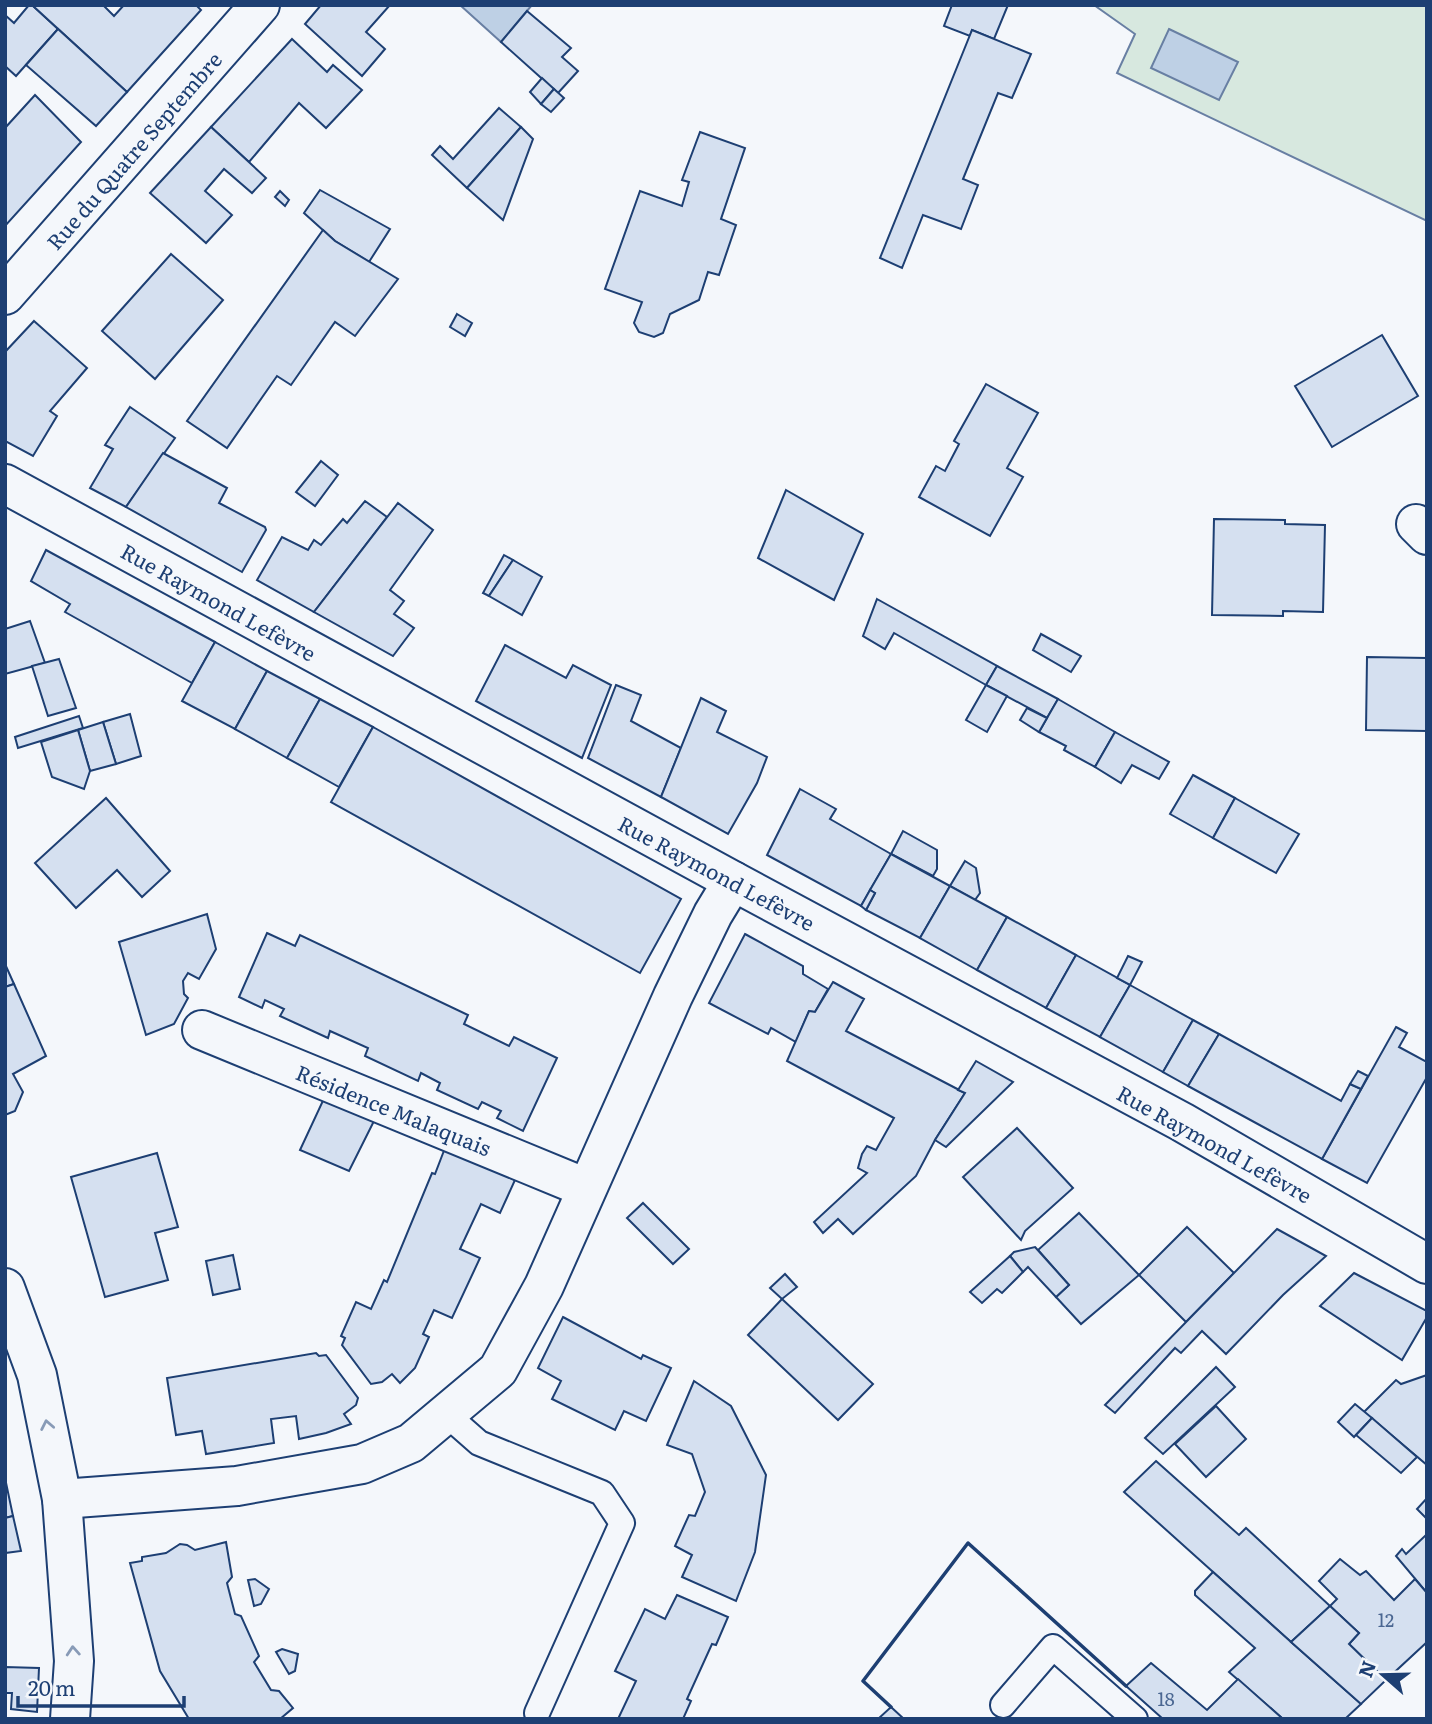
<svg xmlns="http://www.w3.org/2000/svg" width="1432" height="1724" font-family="Literata,serif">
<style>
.green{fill:#d7e8df;stroke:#687fa3;stroke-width:2}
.water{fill:#bed0e5;stroke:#687fa3;stroke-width:2}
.building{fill:#d5e0f0;stroke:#1d3f73;stroke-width:2}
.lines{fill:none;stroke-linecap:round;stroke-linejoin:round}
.lane-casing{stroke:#1d3f73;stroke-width:28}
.street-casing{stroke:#1d3f73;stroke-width:42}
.lane{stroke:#f4f7fb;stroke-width:24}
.street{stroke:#f4f7fb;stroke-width:38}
.wall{stroke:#1d3f73;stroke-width:3.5}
.oneway{stroke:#889bb7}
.labels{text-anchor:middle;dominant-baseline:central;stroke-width:5;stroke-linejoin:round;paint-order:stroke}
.number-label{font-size:18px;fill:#4b6792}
.street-label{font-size:21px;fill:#1d3f73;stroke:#f4f7fb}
</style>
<rect width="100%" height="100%" fill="#f4f7fb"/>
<polygon class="green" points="1094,5 1427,5 1427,221 1117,73 1135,34"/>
<g class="water">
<polygon points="460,5 532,5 501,42"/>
<polygon points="1169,29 1238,62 1219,100 1151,68"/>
</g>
<g class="building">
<polygon points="29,5 32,5 58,29 16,76 5,66 5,15 14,23"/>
<polygon points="32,5 103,5 114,16 124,5 196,5 201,10 127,92"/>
<polygon points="321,5 390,5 366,32 385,49 362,76 305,24"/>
<polygon points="952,5 1008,5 994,39 972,30 970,36 944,26"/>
<polygon points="527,11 571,48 562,57 578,71 558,93 501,42"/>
<polygon points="58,29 127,92 96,126 26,65"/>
<polygon points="972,30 1031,54 1012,98 998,93 963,179 978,185 961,229 923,215 902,268 880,258"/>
<polygon points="292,39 327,72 333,65 362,90 326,128 299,103 249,162 211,127"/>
<polygon points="542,78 554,89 541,104 530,92"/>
<polygon points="554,89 564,98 551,112 541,104"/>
<polygon points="35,95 81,142 5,226 5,128"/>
<polygon points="499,108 521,127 467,188 432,155 440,146 453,159"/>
<polygon points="211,127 266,178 252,193 224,169 205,191 232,215 206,243 150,193"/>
<polygon points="521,127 533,139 503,220 467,188"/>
<polygon points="700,132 745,148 721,219 736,225 719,275 708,272 699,300 670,314 663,333 654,337 639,332 634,323 642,302 605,289 640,191 682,206 689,182 682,180"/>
<polygon points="320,190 390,229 369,262 335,241 304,213"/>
<polygon points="280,191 289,200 285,206 275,197"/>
<polygon points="323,230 335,241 398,279 355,336 335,322 291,385 277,376 227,448 187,421"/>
<polygon points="171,254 223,300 155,379 102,331"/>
<polygon points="457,314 472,323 465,336 450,327"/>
<polygon points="34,321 87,368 50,411 57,416 33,456 5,441 5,352"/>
<polygon points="1382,335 1418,396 1332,447 1295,386"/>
<polygon points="986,384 1038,413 1007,468 1023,477 990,536 919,497 936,466 945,471 959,444 954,441"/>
<polygon points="130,407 175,438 126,507 90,488 113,449 105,445"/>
<polygon points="163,453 227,488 219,503 265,527 266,530 242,572 126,507"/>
<polygon points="321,461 338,475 315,506 296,492"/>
<polygon points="786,490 863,534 834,600 758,558"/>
<polygon points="365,501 387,517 314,612 257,580 282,537 308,550 314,540 321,545 343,519 347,523"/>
<polygon points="398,503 433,530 390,590 404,601 394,614 414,628 393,656 314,612"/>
<polygon points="1214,519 1285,520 1285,524 1325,525 1323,612 1283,611 1283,616 1212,615"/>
<polygon points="46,550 215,642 192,683 65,612 70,604 31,581"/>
<polygon points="504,555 513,560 489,596 483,593"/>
<polygon points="513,560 542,577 522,615 489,596"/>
<polygon points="877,599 997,666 986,685 894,633 885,649 863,636"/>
<polygon points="30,621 45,663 5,674 5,629"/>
<polygon points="1041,634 1081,656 1071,672 1033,650"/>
<polygon points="215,642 267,671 235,729 182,701"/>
<polygon points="505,645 566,678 573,665 611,685 582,758 476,701"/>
<polygon points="1367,657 1427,658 1427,731 1366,730"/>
<polygon points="59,659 76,708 48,716 32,666"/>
<polygon points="997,666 1058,699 1047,718 986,685"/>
<polygon points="267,671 320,699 287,758 235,729"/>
<polygon points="616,685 641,695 631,721 681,748 661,797 588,758"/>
<polygon points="986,685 1007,696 987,732 966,720"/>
<polygon points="701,698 726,711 717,732 767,757 757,783 728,834 661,797"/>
<polygon points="320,699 373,727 339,787 287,758"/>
<polygon points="1058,699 1115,732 1095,767 1064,750 1066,746 1039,732"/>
<polygon points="1027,708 1047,718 1039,732 1020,720"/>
<polygon points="130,714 141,756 116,764 103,722"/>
<polygon points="79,716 83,728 18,748 15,737"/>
<polygon points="103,722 116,764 90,771 78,730"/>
<polygon points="373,727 681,899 640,973 331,802"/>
<polygon points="78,730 90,771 84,789 52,777 41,742"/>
<polygon points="1115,732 1169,762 1159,779 1132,765 1121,783 1095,767"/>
<polygon points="1193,775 1235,798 1213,838 1170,814"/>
<polygon points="800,789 836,809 830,819 891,854 861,906 767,855"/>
<polygon points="106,798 170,871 142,897 117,870 76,908 35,863"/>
<polygon points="1235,798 1299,834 1276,873 1213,838"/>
<polygon points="903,831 937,850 937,869 933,876 891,854"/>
<polygon points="891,854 950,886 920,938 866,910 875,893 870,890"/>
<polygon points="965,861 976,868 980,893 975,900 950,886"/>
<polygon points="950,886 1007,917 977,970 920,938"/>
<polygon points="870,890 875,893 866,910 861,906"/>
<polygon points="207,914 216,949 199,979 188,973 183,981 184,994 188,998 174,1024 146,1035 119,942"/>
<polygon points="1007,917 1076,955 1046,1008 977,970"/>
<polygon points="267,933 295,946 300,935 468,1015 464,1024 509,1046 514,1037 557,1058 523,1131 497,1118 501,1111 482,1102 478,1109 437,1090 440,1083 421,1073 418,1081 365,1056 368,1048 330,1031 328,1038 280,1016 284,1009 265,1000 262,1008 239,997"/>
<polygon points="745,934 803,966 803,974 828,989 815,1012 809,1011 796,1042 771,1028 768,1034 709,1003"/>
<polygon points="1076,955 1130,985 1100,1037 1046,1008"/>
<polygon points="1128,956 1142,962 1130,985 1117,978"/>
<polygon points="5,964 14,984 5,987"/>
<polygon points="833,982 864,999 846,1031 965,1093 935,1140 916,1176 853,1234 838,1219 823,1233 814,1222 867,1173 858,1168 862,1154 867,1146 876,1150 894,1118 787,1061 809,1011 815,1012"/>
<polygon points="14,984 46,1056 13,1074 23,1092 15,1111 5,1115 5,987"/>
<polygon points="1130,985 1193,1020 1163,1072 1100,1037"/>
<polygon points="1193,1020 1219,1034 1188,1086 1163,1072"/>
<polygon points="1396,1027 1407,1033 1399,1047 1427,1062 1427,1077 1367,1183 1322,1159"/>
<polygon points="1219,1034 1341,1101 1350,1084 1361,1089 1322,1159 1188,1086"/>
<polygon points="976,1061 1013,1082 946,1147 935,1140 965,1093 958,1090"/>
<polygon points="1358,1071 1368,1076 1361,1089 1350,1084"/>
<polygon points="327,1092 377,1115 349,1171 300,1150"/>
<polygon points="1017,1128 1073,1188 1025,1231 1021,1240 963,1177"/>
<polygon points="445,1148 515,1180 500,1213 481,1204 460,1249 480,1258 452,1318 434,1310 423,1334 429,1337 415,1368 400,1383 392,1374 382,1382 371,1384 342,1345 345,1338 341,1336 356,1302 371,1309 384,1280 387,1282 432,1173 435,1174"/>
<polygon points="157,1153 178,1227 155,1233 168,1280 105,1297 71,1177"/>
<polygon points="643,1203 689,1249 673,1264 627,1218"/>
<polygon points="1079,1213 1139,1275 1081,1324 1056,1297 1069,1285 1038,1250"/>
<polygon points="1187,1227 1234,1273 1186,1322 1139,1275"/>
<polygon points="1277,1229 1326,1256 1283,1295 1226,1354 1202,1331 1181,1353 1175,1348 1115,1413 1105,1405"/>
<polygon points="1035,1247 1069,1285 1056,1297 1028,1267 1023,1272 1010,1256 1014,1252"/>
<polygon points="233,1255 240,1289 213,1295 206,1261"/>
<polygon points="1010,1256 1023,1272 1002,1293 997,1289 982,1303 970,1292"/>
<polygon points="1354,1273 1427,1311 1427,1317 1402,1360 1320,1306"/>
<polygon points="785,1274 797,1287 782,1299 770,1288"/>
<polygon points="782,1299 873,1384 838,1420 748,1335"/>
<polygon points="563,1317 641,1359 643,1355 671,1368 646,1421 624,1411 615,1430 552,1399 561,1381 538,1368"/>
<polygon points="316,1353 319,1356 326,1355 358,1398 356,1405 344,1414 351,1424 326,1433 299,1439 296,1416 271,1419 274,1443 206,1454 202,1431 176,1435 167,1378"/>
<polygon points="1216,1367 1235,1387 1163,1454 1145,1438"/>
<polygon points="1427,1375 1427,1465 1364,1412 1396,1380 1401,1384"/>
<polygon points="694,1381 731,1406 766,1475 755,1552 736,1601 682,1577 692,1555 675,1546 689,1515 695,1516 705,1492 692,1454 667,1445"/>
<polygon points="1355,1404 1372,1418 1354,1437 1338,1422"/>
<polygon points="1216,1406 1246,1439 1206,1477 1175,1444"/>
<polygon points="1372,1418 1417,1457 1401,1473 1356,1435"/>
<polygon points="1156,1461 1239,1535 1246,1528 1330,1606 1291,1642 1124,1492"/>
<polygon points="5,1478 13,1516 5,1518"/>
<polygon points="1427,1498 1427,1519 1417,1509"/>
<polygon points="13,1516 21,1551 5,1553 5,1518"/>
<polygon points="1427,1534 1427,1593 1396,1556 1402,1549 1406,1554"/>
<polygon points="226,1542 232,1577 227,1583 235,1614 241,1616 259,1656 254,1662 271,1690 279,1691 293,1708 280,1719 189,1719 160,1671 130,1563 142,1561 142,1557 166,1553 180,1544 187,1545 195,1550"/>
<polygon points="1340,1559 1360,1575 1366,1571 1394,1600 1415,1579 1427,1593 1427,1642 1386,1680 1349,1644 1359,1633 1330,1606 1337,1599 1319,1581"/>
<polygon points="1213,1572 1291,1642 1361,1704 1345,1719 1283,1719 1229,1672 1255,1648 1195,1595 1195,1591"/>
<polygon points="255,1579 269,1589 261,1604 254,1606 248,1580"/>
<polygon points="677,1595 728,1617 716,1645 712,1644 687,1699 691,1701 683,1719 618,1719 636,1681 615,1671 645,1609 665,1619"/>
<polygon points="1330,1606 1359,1633 1349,1644 1386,1680 1361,1704 1291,1642"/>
<polygon points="282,1649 298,1654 295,1671 289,1674 276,1652"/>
<polygon points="1151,1663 1207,1710 1238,1679 1283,1719 1163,1719 1126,1686"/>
<polygon points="5,1667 39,1668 37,1712 11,1709 12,1693 5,1693"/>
<polygon points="891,1707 904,1719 878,1719"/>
</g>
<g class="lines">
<g class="lane-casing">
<g id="lane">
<polyline points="446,1414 479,1443 602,1493 622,1523 537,1713"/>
<polyline points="1003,1705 1053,1647 1135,1719"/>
</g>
</g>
<g class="street-casing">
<g id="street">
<polyline points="5,295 260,5"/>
<polyline points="5,484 733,881 1182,1122 1427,1264"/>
<polyline points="1416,524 1427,535"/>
<polyline points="202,1030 586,1188"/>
<polyline points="5,1288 37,1375 62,1499 74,1661 70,1719"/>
<polyline points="62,1499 237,1486 362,1464 411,1443 498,1370 544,1286 673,996 713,914 733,881"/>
</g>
</g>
<use href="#lane" class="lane"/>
<use href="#street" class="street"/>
<polyline class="wall" points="891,1707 863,1681 968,1543 1126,1686"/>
</g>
<defs><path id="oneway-chevron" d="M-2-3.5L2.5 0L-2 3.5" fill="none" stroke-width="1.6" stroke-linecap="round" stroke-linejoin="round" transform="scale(1.75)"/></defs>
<g class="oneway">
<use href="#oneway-chevron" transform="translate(47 1425) rotate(-101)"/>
<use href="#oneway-chevron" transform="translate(73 1651) rotate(-94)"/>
</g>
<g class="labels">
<g class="number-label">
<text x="1386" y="1619">12</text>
<text x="1166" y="1698">18</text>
</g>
<g class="street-label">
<text transform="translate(133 150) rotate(-49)">Rue du Quatre Septembre</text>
<text transform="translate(219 601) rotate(29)">Rue Raymond Lefèvre</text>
<text transform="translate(717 872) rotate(28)">Rue Raymond Lefèvre</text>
<text transform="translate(394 1109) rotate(22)">Résidence Malaquais</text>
<text transform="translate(1215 1143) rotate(29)">Rue Raymond Lefèvre</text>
</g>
</g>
<rect width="1432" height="1724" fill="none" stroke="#1d3f73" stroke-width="14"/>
<g transform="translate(1383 1675) rotate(290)" stroke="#f4f7fb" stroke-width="5" paint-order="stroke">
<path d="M0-5L12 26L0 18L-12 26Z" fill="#1d3f73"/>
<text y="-10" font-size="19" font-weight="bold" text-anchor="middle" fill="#1d3f73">N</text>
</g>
<path d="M18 1696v10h166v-10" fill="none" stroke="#1d3f73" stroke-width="3.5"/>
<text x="28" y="1696" font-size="21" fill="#1d3f73" stroke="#f4f7fb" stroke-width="5" paint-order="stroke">20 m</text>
</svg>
